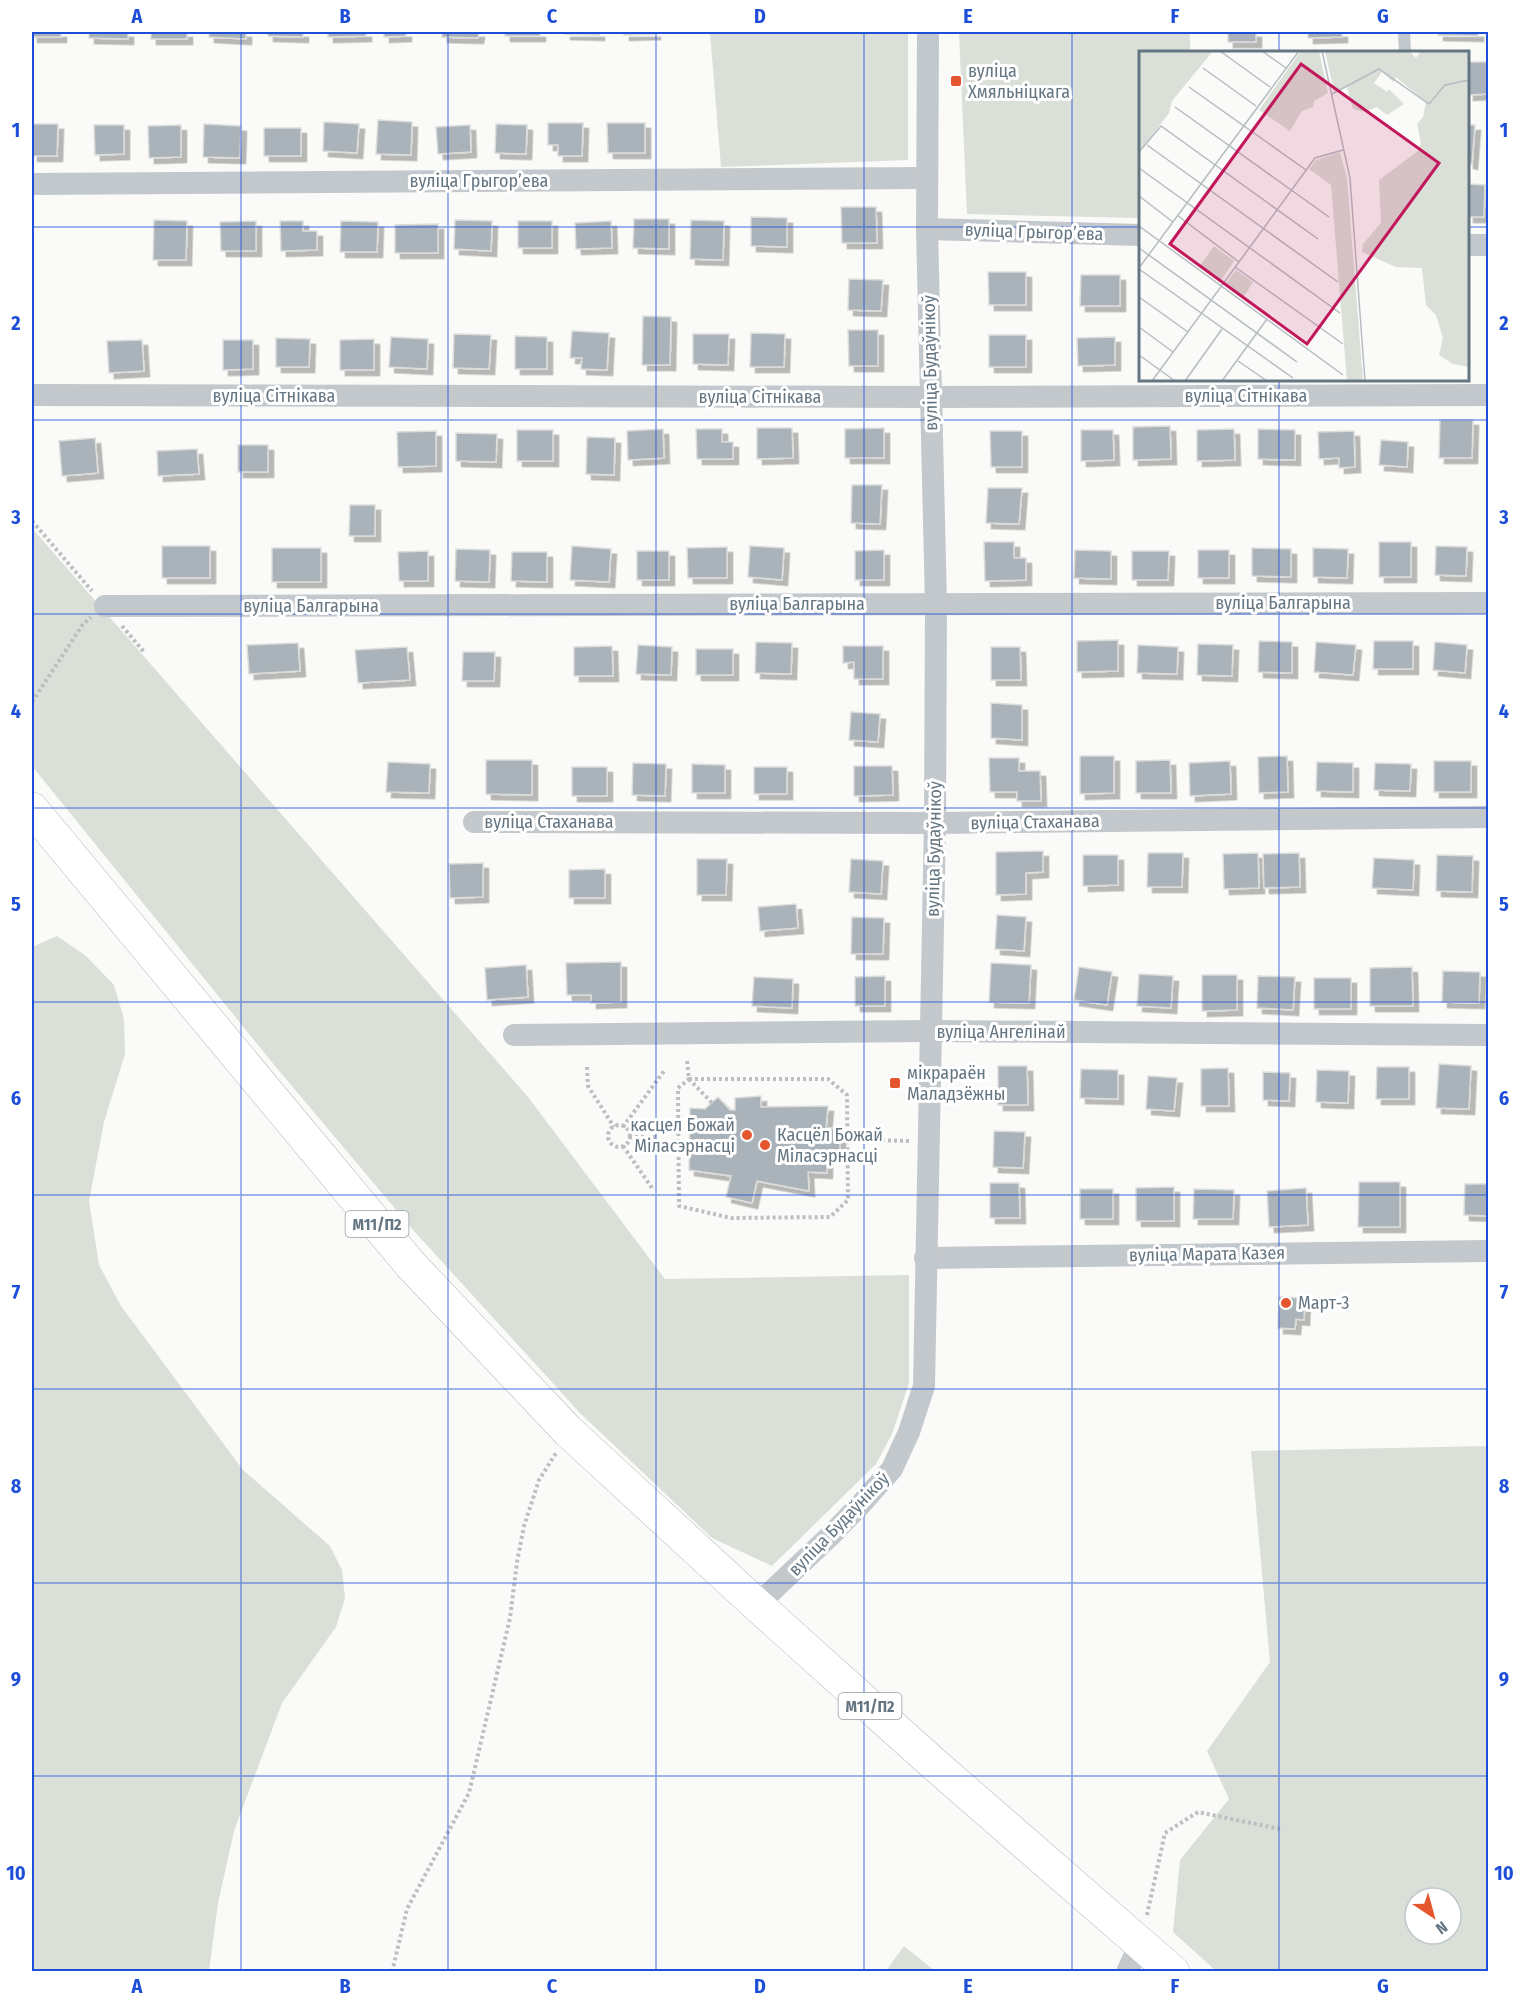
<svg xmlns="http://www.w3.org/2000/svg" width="1520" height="2003" font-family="'Fira Sans Condensed',sans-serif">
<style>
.green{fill:#dadfd7;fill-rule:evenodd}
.building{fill:#aab3b9;stroke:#dcdcda;stroke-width:1.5;filter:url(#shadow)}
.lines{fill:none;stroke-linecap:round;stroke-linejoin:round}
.highway-casing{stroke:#b4b9bd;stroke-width:34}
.path{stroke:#bbbfc2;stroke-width:4;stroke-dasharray:3 3;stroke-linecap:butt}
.lane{stroke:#c3c8cc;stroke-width:12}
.street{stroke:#c3c8cc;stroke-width:22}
.highway{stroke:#fff;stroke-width:33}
.grid{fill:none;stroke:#1d4ed8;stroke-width:1.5;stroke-opacity:0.55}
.poi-dot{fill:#e4572e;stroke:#fff;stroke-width:2}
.labels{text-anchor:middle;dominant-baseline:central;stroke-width:6;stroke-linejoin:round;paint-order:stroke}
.shield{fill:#fff;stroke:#939fa8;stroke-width:1.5}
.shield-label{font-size:16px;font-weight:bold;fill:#657683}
.poi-label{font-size:18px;fill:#657683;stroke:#fff;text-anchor:start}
.street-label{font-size:18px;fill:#657683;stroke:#fff}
.inset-road{fill:none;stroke:#b5bdc2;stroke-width:1.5}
.view{fill:#c2185b;fill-opacity:0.15;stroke:#c2185b;stroke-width:3}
.inset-edge{fill:none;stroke:#657683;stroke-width:3}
.neatline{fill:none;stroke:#1d4ed8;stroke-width:2}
.grid-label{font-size:20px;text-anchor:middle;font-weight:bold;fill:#1d4ed8}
</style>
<defs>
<filter id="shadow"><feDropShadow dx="5.5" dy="5.5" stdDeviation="0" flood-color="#0004"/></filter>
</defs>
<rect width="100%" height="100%" fill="#fafaf8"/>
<g class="green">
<polygon points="710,32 908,32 908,160 721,167"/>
<polygon points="959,32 1190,32 1190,52 1140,52 1140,218 967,214"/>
<polygon points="32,528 528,1097 665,1279 909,1275 909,1383 892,1434 876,1464 772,1566 712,1538 580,1413 414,1231 275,1066 32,766"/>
<polygon points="57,936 86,956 114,985 124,1019 125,1054 104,1122 89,1201 99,1265 121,1306 243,1470 330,1546 342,1570 345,1598 336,1627 282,1703 234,1831 218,1903 209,1971 32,1971 32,947"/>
<path d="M1488 1446V1971H1216L1173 1932 1180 1860 1229 1799 1207 1751 1270 1662 1251 1451ZM1415 1898H1451V1934H1415Z"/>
<polygon points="904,1946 935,1971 886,1971"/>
</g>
<g class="building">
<rect x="32" y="32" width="29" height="5"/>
<polygon points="89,32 128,32 128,39 89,38"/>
<rect x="151" y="32" width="36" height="7"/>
<polygon points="209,32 246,32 246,39 209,37"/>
<polygon points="268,32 303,32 303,37 268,36"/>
<polygon points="328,32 366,32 366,36 328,37"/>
<polygon points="384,32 406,32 406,36 384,37"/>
<polygon points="442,32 479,32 478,38 442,37"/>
<rect x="505" y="32" width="35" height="4"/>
<polygon points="565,32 599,32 599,35 565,34"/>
<polygon points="624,32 655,32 655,34 624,35"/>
<rect x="1228" y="32" width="28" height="10"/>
<polygon points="1308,32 1342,32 1342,37 1308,38"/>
<polygon points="1438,32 1478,32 1478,36 1438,35"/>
<polygon points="1468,62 1487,62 1487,94 1468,95"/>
<polygon points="378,120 412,122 411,155 376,154"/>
<polygon points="324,122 359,124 357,153 323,151"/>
<polygon points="548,123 583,123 582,156 558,156 558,145 548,145"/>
<polygon points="607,123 645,123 645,153 608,153"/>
<polygon points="32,124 58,124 57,156 32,156"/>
<polygon points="204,124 241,126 240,158 203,157"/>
<polygon points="496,124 527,125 526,154 495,153"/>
<polygon points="94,125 124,125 124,154 95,155"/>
<polygon points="181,125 181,157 149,158 148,126"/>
<polygon points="470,125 471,152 438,154 436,127"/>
<polygon points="1468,125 1475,125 1472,164 1468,163"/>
<rect x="264" y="128" width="37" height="28"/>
<polygon points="1468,184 1485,185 1484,217 1468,217"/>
<polygon points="841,207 876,207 877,243 842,243"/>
<polygon points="751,217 787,218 787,247 751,246"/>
<polygon points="634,219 669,219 669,249 633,248"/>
<polygon points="154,220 187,221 186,260 153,260"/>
<polygon points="455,220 492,221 491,251 454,249"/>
<polygon points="691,220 724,221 723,260 690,259"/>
<polygon points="256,221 256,251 221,251 220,222"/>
<polygon points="280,221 303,221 303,231 317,231 317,250 281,251"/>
<polygon points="341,221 378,222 377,252 340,252"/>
<rect x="518" y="221" width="34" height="27"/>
<polygon points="611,221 612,248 576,249 575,223"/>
<polygon points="438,224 438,253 395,253 395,225"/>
<polygon points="988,272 1026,272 1026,305 989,305"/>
<polygon points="1081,275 1120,275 1120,306 1080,306"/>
<polygon points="849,279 883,280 881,311 848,310"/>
<polygon points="643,316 671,317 670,365 642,365"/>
<polygon points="848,330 878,330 878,366 849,366"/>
<polygon points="572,331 609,333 607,370 581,369 582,358 570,358"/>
<polygon points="751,333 785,334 784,367 750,367"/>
<polygon points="454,334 491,335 489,369 453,368"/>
<polygon points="693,334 729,334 728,365 693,364"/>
<rect x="989" y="335" width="37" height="32"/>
<polygon points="515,336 547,337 547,369 515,369"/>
<polygon points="391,337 428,339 427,369 389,367"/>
<polygon points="1115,337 1115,365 1078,366 1077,338"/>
<polygon points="276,338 310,339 309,367 276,367"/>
<polygon points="374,339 374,370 340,370 340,340"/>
<polygon points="142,340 144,371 109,373 107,341"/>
<polygon points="223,340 253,340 253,369 223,370"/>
<polygon points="1440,420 1473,420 1472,458 1439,458"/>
<polygon points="1170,426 1171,459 1133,460 1133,427"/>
<polygon points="757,428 792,428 793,458 757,459"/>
<polygon points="884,428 884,458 845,458 845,429"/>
<polygon points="663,429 664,458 628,460 627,431"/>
<polygon points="696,429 722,429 722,442 733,442 733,459 697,459"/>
<polygon points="1234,429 1235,460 1197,461 1197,430"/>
<polygon points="1258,429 1295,430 1295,460 1258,459"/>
<rect x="517" y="430" width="36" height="31"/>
<polygon points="1081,430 1113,430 1114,460 1081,461"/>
<polygon points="436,431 436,466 398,467 397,432"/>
<polygon points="990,431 1022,431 1022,467 991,467"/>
<polygon points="1354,431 1355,467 1339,468 1339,458 1319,459 1318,432"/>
<polygon points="456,433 497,434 496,462 456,461"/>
<polygon points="587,437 615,438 614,475 586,474"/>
<polygon points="95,438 98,473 62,476 59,441"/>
<polygon points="1381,440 1408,442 1407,467 1379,465"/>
<rect x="238" y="445" width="30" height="27"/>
<polygon points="197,449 199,474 158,476 157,451"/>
<polygon points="852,485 882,485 880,524 851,523"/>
<polygon points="988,488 1022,488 1019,524 986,523"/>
<polygon points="350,505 375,505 375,536 349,536"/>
<polygon points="984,542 1014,542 1014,558 1026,558 1026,580 985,581"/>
<rect x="1379" y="542" width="32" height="35"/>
<rect x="162" y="546" width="48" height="32"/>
<polygon points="572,546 611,549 609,582 570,580"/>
<polygon points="750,546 784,548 782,580 748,577"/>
<polygon points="1436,546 1467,547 1466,576 1435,575"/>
<polygon points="727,547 727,578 688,578 687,548"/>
<rect x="272" y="548" width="49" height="34"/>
<polygon points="1252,548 1291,549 1291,577 1252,576"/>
<polygon points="1313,548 1348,549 1347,578 1313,577"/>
<polygon points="456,549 490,550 489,582 455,581"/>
<polygon points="884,550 884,580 855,580 855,551"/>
<polygon points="1075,550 1111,551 1111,579 1074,578"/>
<rect x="1198" y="550" width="31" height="28"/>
<polygon points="428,551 428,581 399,581 398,552"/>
<rect x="637" y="551" width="32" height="29"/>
<polygon points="1132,551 1169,551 1168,580 1132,580"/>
<polygon points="512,552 547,552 547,582 511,581"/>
<polygon points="1118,640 1118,671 1077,672 1077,641"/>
<polygon points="1259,641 1292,642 1292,673 1258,672"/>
<polygon points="1374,641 1413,641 1413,669 1373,669"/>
<polygon points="756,642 792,643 791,674 755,673"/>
<polygon points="1316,642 1356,645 1353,675 1314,672"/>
<polygon points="1435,642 1467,645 1465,673 1433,670"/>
<polygon points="298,643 300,671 249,674 247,645"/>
<polygon points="1198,644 1233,645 1232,676 1197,675"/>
<polygon points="638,645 672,647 671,675 636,674"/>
<polygon points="1138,645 1178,647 1177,674 1137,673"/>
<polygon points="612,646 613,676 574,676 574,647"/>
<polygon points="843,646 883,646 883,679 854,679 854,662 843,663"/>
<polygon points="407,647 410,680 358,683 355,650"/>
<polygon points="991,647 1020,647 1021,680 991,680"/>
<rect x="696" y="649" width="37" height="26"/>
<polygon points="463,652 495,652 494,681 462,681"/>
<polygon points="991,703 1022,705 1022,740 991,738"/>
<polygon points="851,712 880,714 878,742 849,740"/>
<polygon points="1080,756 1114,756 1114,793 1080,794"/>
<polygon points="1287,756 1288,792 1259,793 1258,757"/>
<polygon points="989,758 1019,758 1019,771 1040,771 1041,801 1017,801 1017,792 990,792"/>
<polygon points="486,760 532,760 532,795 486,794"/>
<polygon points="1170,760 1171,793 1136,793 1136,761"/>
<polygon points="1230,761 1231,794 1190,796 1189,763"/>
<rect x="1434" y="761" width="37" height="31"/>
<polygon points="388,762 430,764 429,793 386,792"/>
<polygon points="1317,762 1353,763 1353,792 1316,791"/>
<polygon points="633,763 666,764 665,796 632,795"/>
<polygon points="1375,763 1411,764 1410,791 1374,790"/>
<polygon points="692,764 725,765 725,793 692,793"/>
<polygon points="854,766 892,766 893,795 854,796"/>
<rect x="572" y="767" width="35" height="29"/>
<rect x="754" y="767" width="33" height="27"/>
<polygon points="1043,851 1043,872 1026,873 1026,894 996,895 996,852"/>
<polygon points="1148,853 1183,853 1182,887 1147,887"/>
<polygon points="1258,853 1259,888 1224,889 1223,854"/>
<polygon points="1299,853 1300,887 1264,888 1263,854"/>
<polygon points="1083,855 1118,855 1118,885 1083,886"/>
<polygon points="1437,855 1473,856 1472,892 1436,891"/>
<polygon points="1374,858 1414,860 1413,890 1372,888"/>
<polygon points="697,859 727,859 726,895 697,895"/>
<polygon points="851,859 883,861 881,894 849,892"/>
<polygon points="483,863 483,897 450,898 449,864"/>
<polygon points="605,869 605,898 569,898 569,870"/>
<polygon points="796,904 798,928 760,931 758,907"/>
<polygon points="997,915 1026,917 1024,951 995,949"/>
<polygon points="852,917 884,918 883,954 851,954"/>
<polygon points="621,962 621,1002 591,1003 591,995 567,995 566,963"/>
<polygon points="991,963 1031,965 1029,1003 989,1002"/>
<polygon points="526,965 528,997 487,1000 485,968"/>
<polygon points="1079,967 1112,972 1107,1005 1074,1000"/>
<polygon points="1412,967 1413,1006 1370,1006 1370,968"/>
<polygon points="1443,971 1480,972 1479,1003 1442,1002"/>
<polygon points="1139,974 1173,976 1171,1008 1137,1006"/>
<polygon points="1202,975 1237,975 1237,1010 1202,1011"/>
<polygon points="885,976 885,1006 855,1006 855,977"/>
<polygon points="1258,976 1295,977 1293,1010 1257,1008"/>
<polygon points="754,977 793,979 792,1008 752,1006"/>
<rect x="1314" y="978" width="37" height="31"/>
<polygon points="1439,1064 1471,1066 1469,1109 1436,1108"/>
<polygon points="998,1066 1027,1066 1028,1105 998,1105"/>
<polygon points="1377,1067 1409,1067 1409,1099 1376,1099"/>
<polygon points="1228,1068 1229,1106 1201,1106 1201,1069"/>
<polygon points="1081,1069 1118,1070 1118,1099 1080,1098"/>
<polygon points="1317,1070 1349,1071 1348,1103 1316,1102"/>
<polygon points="1263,1072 1290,1073 1289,1101 1263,1100"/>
<polygon points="1148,1076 1177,1078 1174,1111 1146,1109"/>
<polygon points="761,1096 761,1107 828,1106 826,1128 840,1129 840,1150 827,1151 827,1173 808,1172 809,1191 757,1181 752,1203 726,1197 731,1176 689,1170 690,1108 705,1109 718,1097 730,1110 735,1110 735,1098"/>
<polygon points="994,1131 1025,1132 1023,1168 993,1167"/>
<polygon points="1359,1182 1400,1182 1400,1227 1358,1227"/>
<polygon points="990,1183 1019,1183 1020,1218 990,1218"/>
<polygon points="1465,1184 1488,1184 1488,1216 1464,1215"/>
<polygon points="1174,1187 1174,1221 1136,1221 1136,1188"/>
<polygon points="1306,1188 1308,1225 1269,1227 1267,1191"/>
<rect x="1080" y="1189" width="33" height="30"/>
<polygon points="1194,1189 1234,1190 1233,1219 1193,1219"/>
<polygon points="1279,1297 1305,1298 1304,1320 1296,1319 1295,1329 1278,1328"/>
</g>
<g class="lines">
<g class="highway-casing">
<polyline id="highway" points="32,809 410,1264 568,1431 757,1605 934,1764 1173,1972"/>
</g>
<g class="path">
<polyline points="32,521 92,591"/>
<polyline points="122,626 144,652"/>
<polyline points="32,702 83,624 91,617"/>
<polyline points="687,1061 689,1079 712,1103"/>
<polyline points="587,1067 588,1086 614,1127"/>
<polygon points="689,1079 828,1079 847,1095 848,1200 830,1217 731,1218 679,1206 678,1088"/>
<circle cx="619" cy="1136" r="11"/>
<polyline points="623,1127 664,1071"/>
<polyline points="629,1137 659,1137"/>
<polyline points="840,1139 909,1141"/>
<polyline points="623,1146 652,1188"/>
<polyline points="1147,1915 1165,1833 1198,1812 1280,1829"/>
<polyline points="392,1972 407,1909 469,1793 510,1618 517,1562 524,1526 539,1480 556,1453"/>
</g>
<polyline class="lane" points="1404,32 1405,52"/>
<g class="street">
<polyline points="32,184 927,178"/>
<polyline points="927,229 1140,235"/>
<polyline points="1468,245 1488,245"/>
<polyline points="32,395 931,397 1488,395"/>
<polyline points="105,606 1488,603"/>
<polyline points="474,822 935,823 1488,817"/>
<polyline points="514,1035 929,1031 1488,1035"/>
<polyline points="925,1258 1488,1251"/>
<polyline points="757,1605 830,1536 861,1504 892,1469 909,1432 924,1386 935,823 936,604 927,229 928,32"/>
<polyline points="1127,1972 1141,1942"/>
</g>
<use href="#highway" class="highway"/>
</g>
<path class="grid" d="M241 32V1972M448 32V1972M656 32V1972M864 32V1972M1072 32V1972M1279 32V52M32 227H1140M1468 227H1488M1279 380V1972M32 420H1488M32 614H1488M32 808H1488M32 1002H1488M32 1195H1488M32 1389H1488M32 1583H1488M32 1776H1488"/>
<g class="poi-dot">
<rect x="950" y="75" width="12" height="12" rx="3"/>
<rect x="889" y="1077" width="12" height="12" rx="3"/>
<circle cx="747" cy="1135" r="6"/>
<circle cx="765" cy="1145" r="6"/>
<circle cx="1286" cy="1303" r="6"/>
</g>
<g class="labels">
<g class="shield">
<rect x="345.5" y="1211" width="63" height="26" rx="4.5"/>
<rect x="838.5" y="1693" width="63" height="26" rx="4.5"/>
</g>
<g class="shield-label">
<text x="377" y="1224">М11/П2</text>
<text x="870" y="1706">М11/П2</text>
</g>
<g class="poi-label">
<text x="968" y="71">вуліца<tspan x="968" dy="21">Хмяльніцкага</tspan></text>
<text x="907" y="1073">мікрараён<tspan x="907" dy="21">Маладзёжны</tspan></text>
<text x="735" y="1125" text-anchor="end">касцел Божай<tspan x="735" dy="21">Міласэрнасці</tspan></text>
<text x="777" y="1135">Касцёл Божай<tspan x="777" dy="21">Міласэрнасці</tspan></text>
<text x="1298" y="1303">Март-3</text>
</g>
<g class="street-label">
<text x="479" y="181">вуліца Грыгорʼева</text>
<text transform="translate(1034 232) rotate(2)">вуліца Грыгорʼева</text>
<text transform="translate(930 363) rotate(-91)">вуліца Будаўнікоў</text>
<text x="274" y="396">вуліца Сітнікава</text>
<text x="1246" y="396">вуліца Сітнікава</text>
<text x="760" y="397">вуліца Сітнікава</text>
<text x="1283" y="603">вуліца Балгарына</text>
<text x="797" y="604">вуліца Балгарына</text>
<text x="311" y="606">вуліца Балгарына</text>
<text x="549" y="822">вуліца Стаханава</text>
<text transform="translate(1035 822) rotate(-1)">вуліца Стаханава</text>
<text transform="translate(934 849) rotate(-89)">вуліца Будаўнікоў</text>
<text x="1001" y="1032">вуліца Ангелінай</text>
<text transform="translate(1207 1254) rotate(-1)">вуліца Марата Казея</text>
<text transform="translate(839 1524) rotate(-46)">вуліца Будаўнікоў</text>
</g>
</g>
<g transform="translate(1139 51)">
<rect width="330" height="330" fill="#fafaf8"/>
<path d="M0 0H74L33 50 30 62 0 102ZM162 0H180L189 42 175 50 174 56 163 60 151 80 120 59ZM186 0H270L277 7 282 0H330V316L314 313 300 304 304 287 297 264 287 254 283 217 257 216 223 201 224 193 242 172 240 129 279 100 282 92 278 73 284 66 287 51 257 26 254 31 243 21 235 32 248 41 250 38 265 53 248 64 238 56 226 61 214 58 208 36 195 41ZM201 101 208 127 224 330H208L192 134 170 118 177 109ZM75 195 95 210 81 231 60 216ZM97 219 114 231 104 247 86 234Z" fill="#dadfd7"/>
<path class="inset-road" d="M81 0 131 36M123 0 147 17M183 0 211 127 226 330M64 17 117 55M50 36 167 119M193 43 240 18 290 53 306 34 330 29M36 56 190 166M8 94 199 231M0 101 22 75 179 188M0 117 201 262M0 145 34 171M38 164 100 211M0 175 204 324M0 197 158 311M96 216 204 293M0 217 160 0M0 218 154 327M0 246 49 281M0 276 34 301M0 304 36 330M99 310 128 330M13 330 176 107 204 99M46 330 83 278M83 330 128 268"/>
<path class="view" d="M162 13 300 112 168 293 31 193Z"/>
<rect width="330" height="330" class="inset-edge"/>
</g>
<rect width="1520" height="2003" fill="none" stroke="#ffffff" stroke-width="66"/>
<g transform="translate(1433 1916) rotate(144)"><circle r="28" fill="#ffffff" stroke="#c1c8cd" stroke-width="1.5"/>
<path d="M0-4.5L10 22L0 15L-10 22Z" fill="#e4572e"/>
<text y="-9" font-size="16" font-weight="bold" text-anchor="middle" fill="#657683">N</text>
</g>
<rect x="33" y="33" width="1454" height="1937" class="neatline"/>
<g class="grid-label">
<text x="137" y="23">A</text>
<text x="345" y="23">B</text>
<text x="552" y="23">C</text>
<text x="760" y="23">D</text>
<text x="968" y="23">E</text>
<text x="1175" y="23">F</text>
<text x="1383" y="23">G</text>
<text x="16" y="137">1</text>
<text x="1504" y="137">1</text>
<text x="16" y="330">2</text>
<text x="1504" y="330">2</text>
<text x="16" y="524">3</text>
<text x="1504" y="524">3</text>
<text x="16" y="718">4</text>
<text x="1504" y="718">4</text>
<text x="16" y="911">5</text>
<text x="1504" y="911">5</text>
<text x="16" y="1105">6</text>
<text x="1504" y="1105">6</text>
<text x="16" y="1299">7</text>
<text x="1504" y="1299">7</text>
<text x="16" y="1493">8</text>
<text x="1504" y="1493">8</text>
<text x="16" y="1686">9</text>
<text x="1504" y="1686">9</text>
<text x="16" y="1880">10</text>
<text x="1504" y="1880">10</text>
<text x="137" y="1993">A</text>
<text x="345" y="1993">B</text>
<text x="552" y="1993">C</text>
<text x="760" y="1993">D</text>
<text x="968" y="1993">E</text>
<text x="1175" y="1993">F</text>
<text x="1383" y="1993">G</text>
</g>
</svg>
